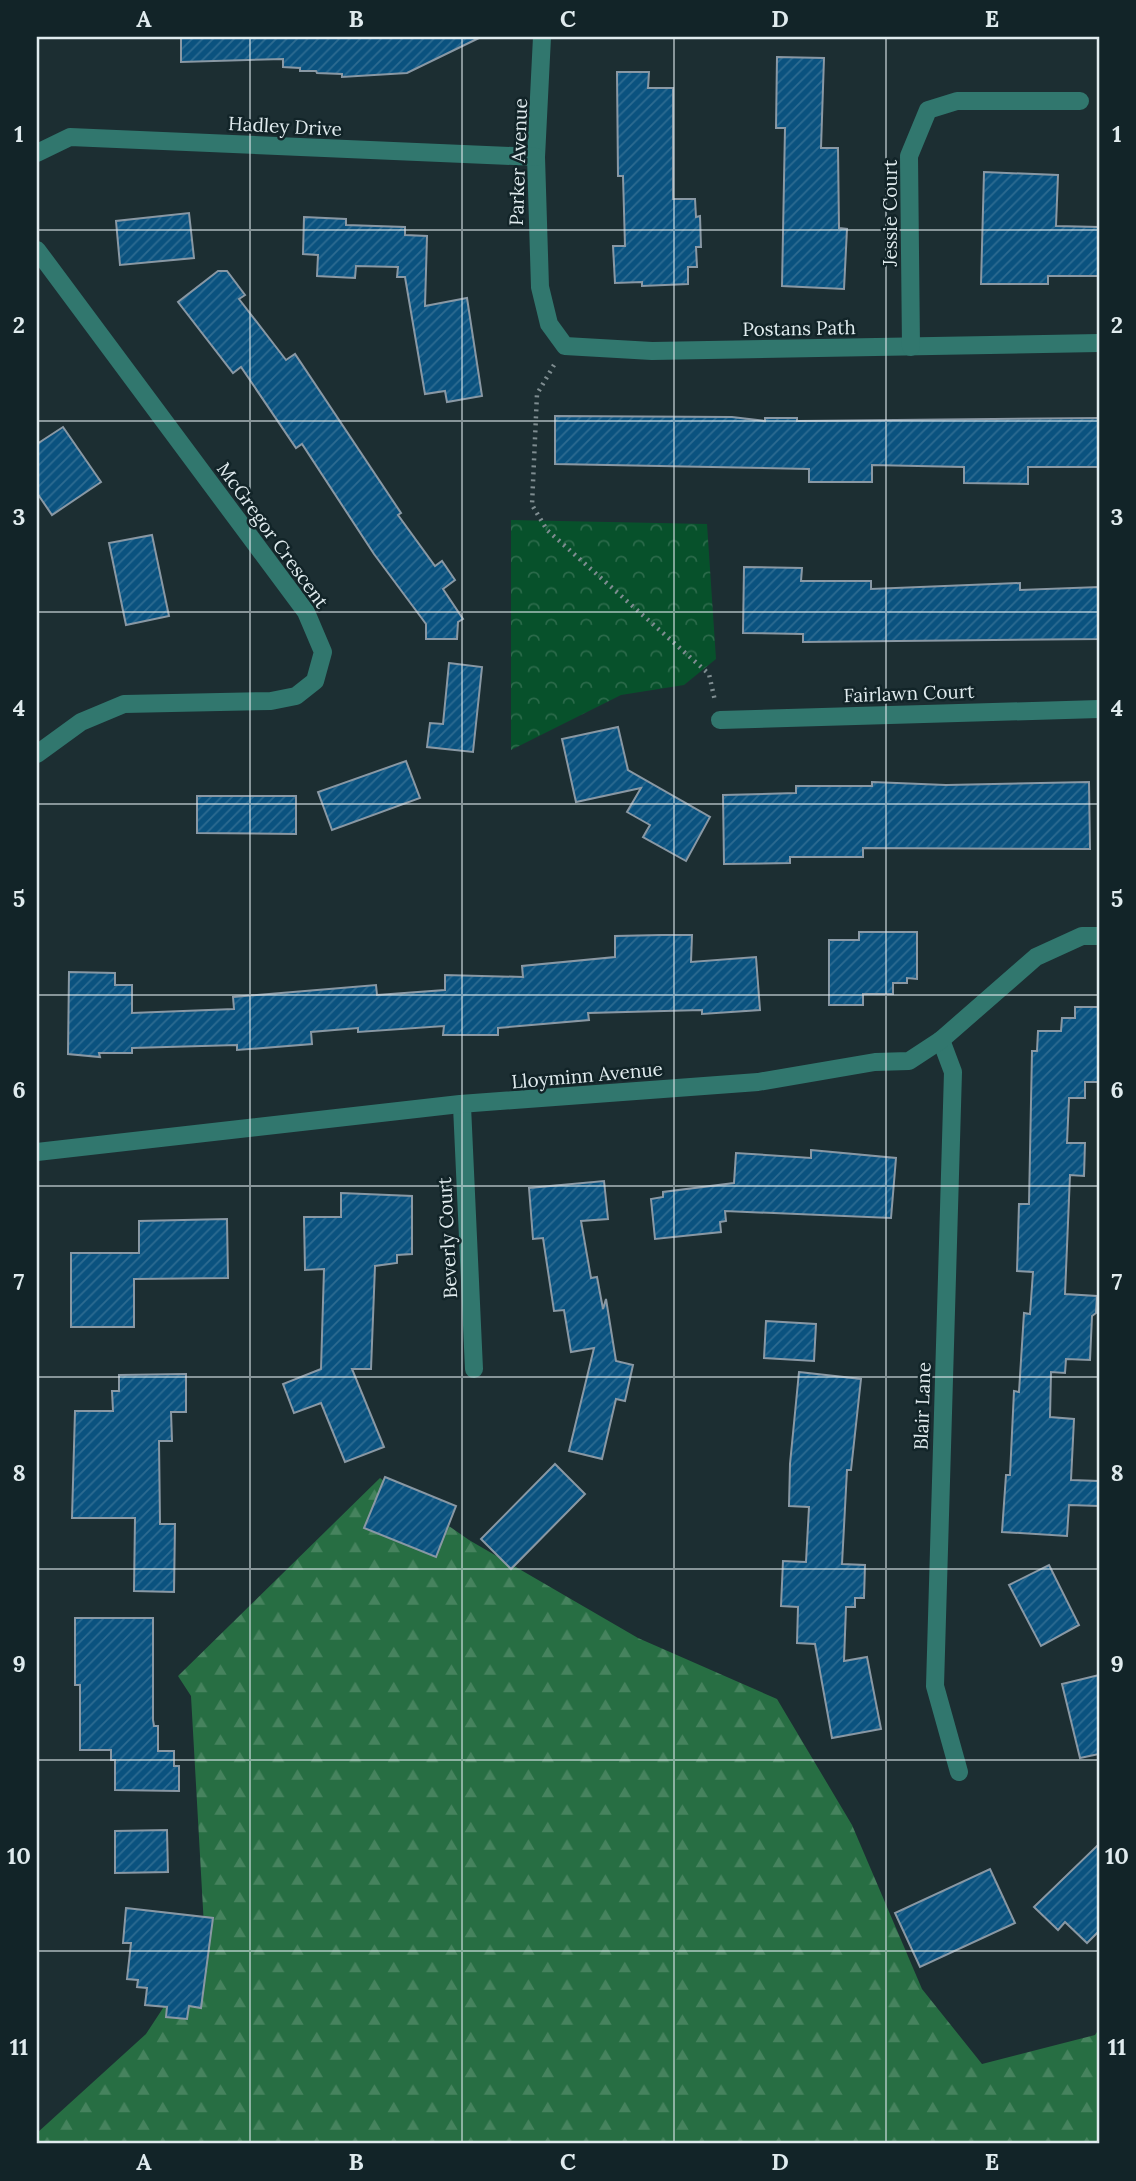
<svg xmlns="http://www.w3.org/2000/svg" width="1136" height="2181" font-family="Lora,serif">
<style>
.forest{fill:url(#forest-firs)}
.park{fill:url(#park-crowns)}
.building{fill:url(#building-hatch);stroke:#8998a4;stroke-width:2}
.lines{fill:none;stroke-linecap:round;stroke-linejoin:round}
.path{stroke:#7f8d91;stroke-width:4.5;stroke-dasharray:2 5;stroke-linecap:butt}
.minor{stroke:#31776e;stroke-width:18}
.grid{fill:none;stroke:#e0ebee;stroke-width:2;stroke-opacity:0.55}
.labels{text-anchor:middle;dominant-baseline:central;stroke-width:5;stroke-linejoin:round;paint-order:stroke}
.street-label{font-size:19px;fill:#e0ebee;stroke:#122428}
.neatline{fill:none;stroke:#e0ebee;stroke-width:2.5}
.grid-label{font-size:23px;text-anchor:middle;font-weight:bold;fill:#e0ebee}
</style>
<defs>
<pattern id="forest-firs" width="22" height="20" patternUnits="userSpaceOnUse" patternTransform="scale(1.75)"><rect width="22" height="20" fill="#276e43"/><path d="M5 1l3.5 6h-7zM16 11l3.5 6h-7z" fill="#46835e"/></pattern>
<pattern id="park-crowns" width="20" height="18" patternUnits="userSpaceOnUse" patternTransform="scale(1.75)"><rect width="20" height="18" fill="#07512b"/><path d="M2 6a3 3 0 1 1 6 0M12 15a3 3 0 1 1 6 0" fill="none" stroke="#2b6a4a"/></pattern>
<pattern id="building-hatch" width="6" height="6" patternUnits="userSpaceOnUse" patternTransform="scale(1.75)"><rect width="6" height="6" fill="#0a527f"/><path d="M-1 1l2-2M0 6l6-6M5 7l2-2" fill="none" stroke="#2d6b91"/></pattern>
</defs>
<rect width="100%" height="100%" fill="#1c2e32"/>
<polygon class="forest" points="380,1478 469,1540 638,1638 777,1699 852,1825 922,1989 982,2064 1095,2035 1099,2029 1099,2144 37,2144 37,2133 146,2034 205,1944 191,1696 178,1676"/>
<polygon class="park" points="511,520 707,524 716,659 684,685 621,695 511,750"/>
<g class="building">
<polygon points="181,37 481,37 407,73 342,77 342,74 317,73 316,71 300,71 300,68 283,67 283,59 181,62"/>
<polygon points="777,57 824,58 821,148 838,148 839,228 847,229 844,289 782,286 785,128 776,128"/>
<polygon points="617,72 649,72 648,88 673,88 673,199 695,199 696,217 700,216 701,247 696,247 697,267 688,267 688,284 642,286 642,282 615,283 613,246 625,246 623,176 618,176"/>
<polygon points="984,172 1058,175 1056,226 1099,227 1099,276 1048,276 1048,284 981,284"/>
<polygon points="189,213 194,258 120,265 116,221"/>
<polygon points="304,217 346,219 346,225 405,227 405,235 427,236 425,306 467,298 482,396 447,402 445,391 425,394 405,277 397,277 398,267 356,266 355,278 317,276 318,255 303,254"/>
<polygon points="218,271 227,271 245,295 239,299 286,360 295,354 401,513 398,515 435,566 442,561 455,580 443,589 463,619 458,622 457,639 426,639 426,624 374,554 302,444 296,448 241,367 233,373 178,302"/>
<polygon points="555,416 732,417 765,421 765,418 797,418 797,421 1099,418 1099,467 1028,467 1028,484 964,483 964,467 872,465 872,482 809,482 809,469 555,464"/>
<polygon points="63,427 101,482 52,515 37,493 37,444"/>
<polygon points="152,535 169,616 126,625 109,543"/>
<polygon points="744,567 802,568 801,581 871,581 871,589 1020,583 1020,590 1099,587 1099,639 803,642 803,634 743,633"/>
<polygon points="449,663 482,667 473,752 427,747 430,723 443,724"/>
<polygon points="618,727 628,770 710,817 686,861 643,837 650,825 627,812 641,788 576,802 562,739"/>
<polygon points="406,761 420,798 332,830 318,792"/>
<polygon points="872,782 946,785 1089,782 1090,849 863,848 863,857 790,857 790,863 724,864 723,795 796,793 796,786 872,786"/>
<polygon points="197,796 296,796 296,834 197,833"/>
<polygon points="859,932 917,932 917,979 907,978 907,983 893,983 893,994 863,994 863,1005 829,1005 829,940 859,940"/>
<polygon points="661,935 692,935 691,962 756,957 760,1010 702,1014 702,1010 588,1013 589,1020 498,1028 498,1035 443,1035 444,1026 358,1032 358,1028 311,1032 312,1044 237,1050 237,1045 132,1048 132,1053 99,1053 100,1057 68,1054 69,972 115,973 115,985 132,985 132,1013 234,1009 233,997 329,989 376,985 377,995 445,990 445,975 523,977 522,966 615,957 615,936"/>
<polygon points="1075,1007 1099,1007 1099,1082 1085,1082 1085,1098 1069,1098 1067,1143 1085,1143 1084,1176 1070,1175 1065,1294 1097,1296 1096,1313 1092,1316 1090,1360 1066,1359 1065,1373 1051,1372 1050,1417 1074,1419 1071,1480 1099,1481 1099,1506 1069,1505 1067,1536 1002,1532 1006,1475 1010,1475 1014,1391 1019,1392 1024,1313 1030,1314 1033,1272 1017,1271 1019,1204 1029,1204 1032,1051 1037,1051 1038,1031 1061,1031 1062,1018 1075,1018"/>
<polygon points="811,1150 896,1158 891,1218 725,1211 726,1221 720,1222 721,1232 655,1239 651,1199 663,1197 663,1192 734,1183 736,1153 811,1158"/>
<polygon points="604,1181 608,1219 581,1221 591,1278 597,1277 603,1309 606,1299 616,1361 633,1365 625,1401 616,1399 602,1459 569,1451 594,1348 571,1352 564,1310 554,1311 543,1238 533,1239 529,1188"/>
<polygon points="341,1193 412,1196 412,1254 397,1255 397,1263 375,1266 371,1369 352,1369 384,1447 345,1462 321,1403 294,1413 283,1384 321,1369 324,1269 305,1270 304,1217 341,1217"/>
<polygon points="227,1219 228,1278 134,1279 134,1327 71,1327 71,1253 139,1253 139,1221"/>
<polygon points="766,1321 816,1324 814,1361 764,1358"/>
<polygon points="799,1372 861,1379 851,1470 847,1470 842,1564 865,1565 864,1598 855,1598 855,1607 846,1607 844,1661 867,1657 881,1729 832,1738 815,1644 797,1643 798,1607 781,1606 783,1561 806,1562 809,1507 789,1506 790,1464"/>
<polygon points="186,1374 186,1412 171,1412 172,1441 159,1441 160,1524 175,1524 174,1592 134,1591 135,1518 72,1518 75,1411 113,1411 112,1391 119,1391 119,1375"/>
<polygon points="555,1464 585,1494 511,1569 481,1539"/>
<polygon points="385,1477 456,1506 436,1557 364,1528"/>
<polygon points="1049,1565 1079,1625 1041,1646 1009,1585"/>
<polygon points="75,1618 153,1618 153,1720 154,1726 158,1726 158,1751 174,1751 174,1766 179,1766 179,1791 115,1790 115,1760 111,1760 111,1750 80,1750 80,1685 75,1685"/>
<polygon points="1099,1675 1099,1754 1080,1758 1062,1684"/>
<polygon points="167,1830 168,1872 115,1873 115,1831"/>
<polygon points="1099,1844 1099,1931 1087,1943 1065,1922 1058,1930 1034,1907"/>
<polygon points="990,1869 1015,1923 920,1967 895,1913"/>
<polygon points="126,1908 213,1918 201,2008 189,2006 187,2019 166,2017 167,2007 145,2005 147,1988 137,1987 138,1980 127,1979 131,1943 123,1943"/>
</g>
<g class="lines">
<polyline class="path" points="554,365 537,394 532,505 547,530 709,674 715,701"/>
<g class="minor">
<polyline points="542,37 536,157 540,287 549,324 565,346 652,351 1099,343"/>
<polyline points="37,153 70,137 536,157"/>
<polyline points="37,250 306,612 323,652 315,681 296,696 271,701 124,704 81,722 37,754"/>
<polyline points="911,347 909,156 928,110 957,101 1080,101"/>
<polyline points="720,720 1099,709"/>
<polyline points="941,1040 953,1072 935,1686 959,1772"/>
<polyline points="462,1106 474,1369"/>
<polyline points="37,1152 460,1104 758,1082 875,1062 909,1061 941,1040 1036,957 1082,936 1099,936"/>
</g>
</g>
<path class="grid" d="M250 37V2144M462 37V2144M674 37V2144M886 37V2144M37 230H1099M37 421H1099M37 612H1099M37 804H1099M37 995H1099M37 1186H1099M37 1377H1099M37 1569H1099M37 1760H1099M37 1951H1099"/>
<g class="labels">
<g class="street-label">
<text transform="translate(285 126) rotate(3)">Hadley Drive</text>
<text transform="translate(518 162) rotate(-88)">Parker Avenue</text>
<text transform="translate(890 213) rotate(-90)">Jessie Court</text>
<text transform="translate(799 328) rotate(-1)">Postans Path</text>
<text transform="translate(273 535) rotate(54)">McGregor Crescent</text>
<text transform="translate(909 693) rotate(-2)">Fairlawn Court</text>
<text transform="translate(587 1075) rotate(-5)">Lloyminn Avenue</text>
<text transform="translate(447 1238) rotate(-93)">Beverly Court</text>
<text transform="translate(922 1406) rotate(-88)">Blair Lane</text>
</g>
</g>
<rect width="1136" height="2181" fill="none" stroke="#122428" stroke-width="77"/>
<rect x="38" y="38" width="1060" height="2104" class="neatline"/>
<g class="grid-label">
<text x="144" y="27">A</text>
<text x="356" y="27">B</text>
<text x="568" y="27">C</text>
<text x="780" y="27">D</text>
<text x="992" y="27">E</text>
<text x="19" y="142">1</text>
<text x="1117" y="142">1</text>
<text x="19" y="333">2</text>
<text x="1117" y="333">2</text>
<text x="19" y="525">3</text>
<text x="1117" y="525">3</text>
<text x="19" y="716">4</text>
<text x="1117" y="716">4</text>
<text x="19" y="907">5</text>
<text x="1117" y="907">5</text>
<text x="19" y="1098">6</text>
<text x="1117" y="1098">6</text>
<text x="19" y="1290">7</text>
<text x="1117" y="1290">7</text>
<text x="19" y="1481">8</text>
<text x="1117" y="1481">8</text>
<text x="19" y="1672">9</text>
<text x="1117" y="1672">9</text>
<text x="19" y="1864">10</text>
<text x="1117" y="1864">10</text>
<text x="19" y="2055">11</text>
<text x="1117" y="2055">11</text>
<text x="144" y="2170">A</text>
<text x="356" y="2170">B</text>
<text x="568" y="2170">C</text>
<text x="780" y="2170">D</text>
<text x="992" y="2170">E</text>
</g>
</svg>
